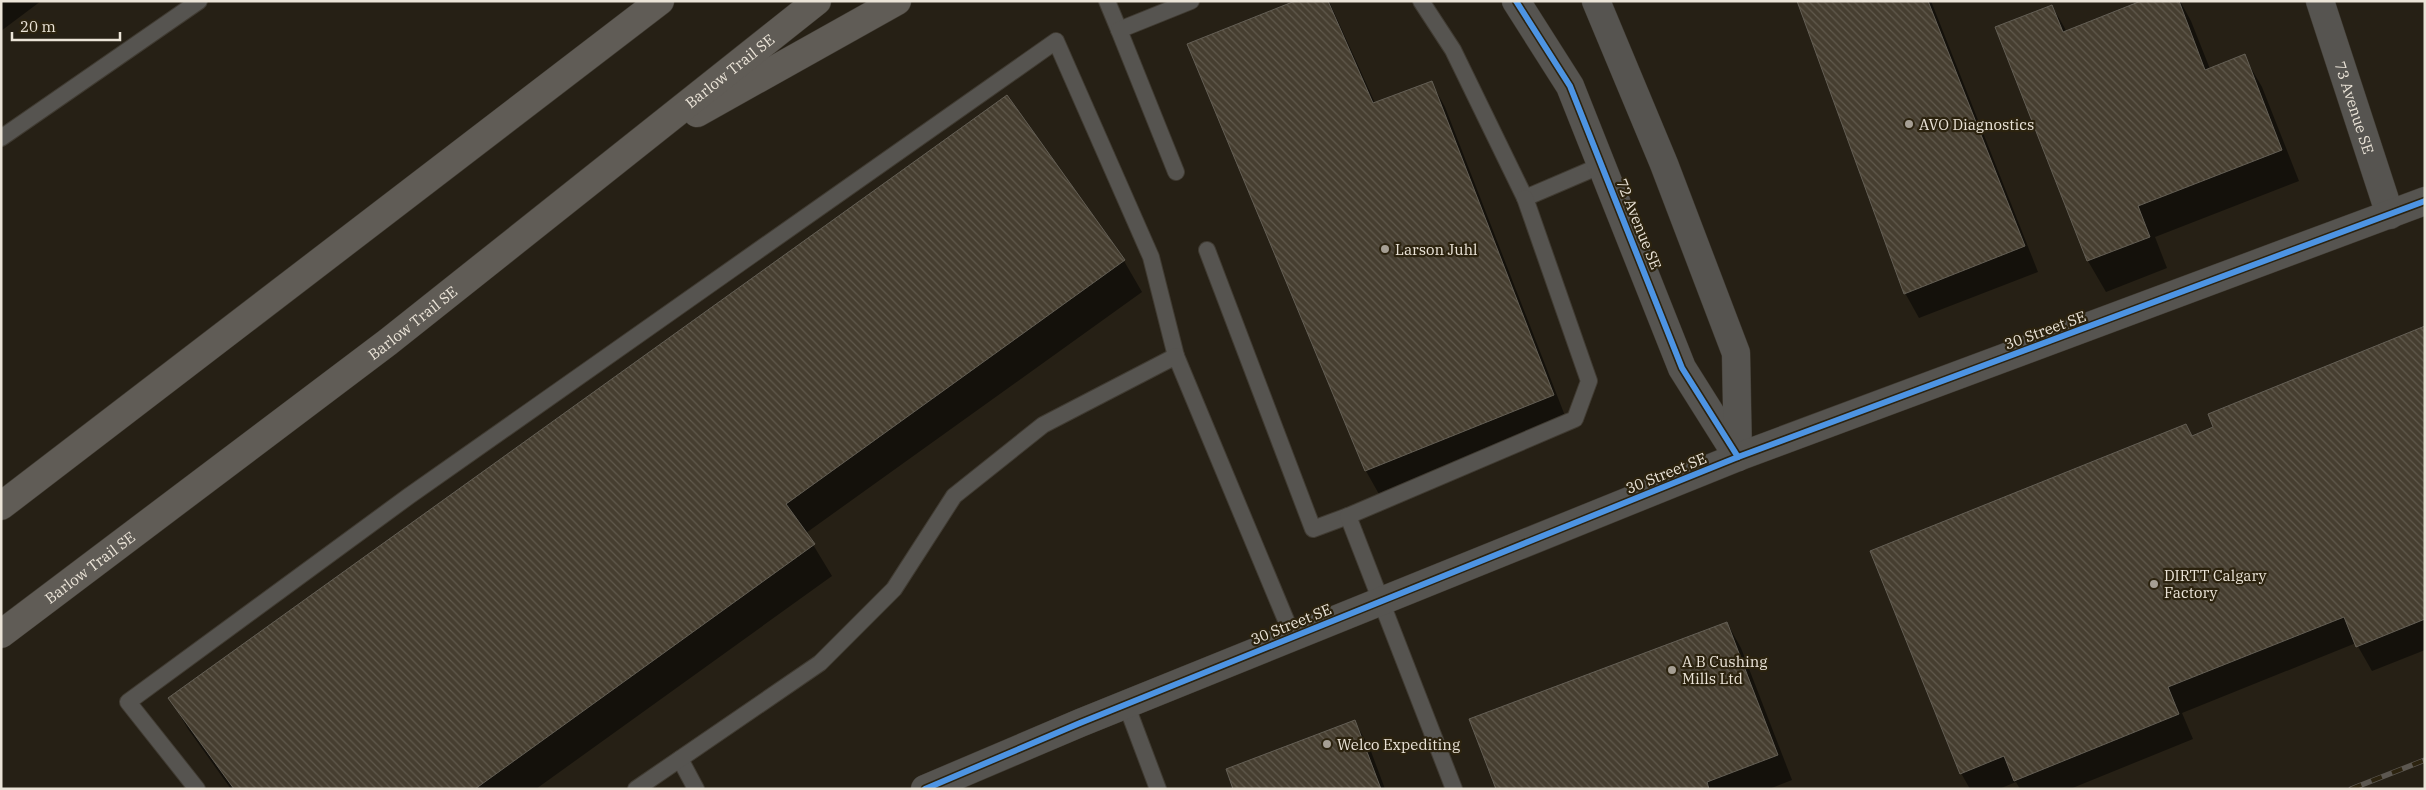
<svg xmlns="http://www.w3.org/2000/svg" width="2426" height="790" font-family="'IBM Plex Serif',serif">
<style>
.shadow{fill:#0007}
.building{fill:url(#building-back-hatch);stroke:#645f55}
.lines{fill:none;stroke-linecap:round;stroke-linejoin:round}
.service-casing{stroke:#403b32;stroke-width:18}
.minor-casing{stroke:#403b32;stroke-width:29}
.primary-casing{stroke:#403b32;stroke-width:29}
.service{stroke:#565450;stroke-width:16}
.minor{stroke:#565450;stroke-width:28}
.primary{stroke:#605c56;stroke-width:28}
.rail-casing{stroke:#5c5750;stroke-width:5.5}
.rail{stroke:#2c230f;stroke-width:4;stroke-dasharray:11;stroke-linecap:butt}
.cycleway-casing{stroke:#2c230f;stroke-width:9}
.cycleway{stroke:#4d94e3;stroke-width:6}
.poi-dot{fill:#a69f94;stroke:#2c230f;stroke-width:2}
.labels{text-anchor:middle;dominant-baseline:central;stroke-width:4.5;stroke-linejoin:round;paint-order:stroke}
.street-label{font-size:15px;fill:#ebe4d8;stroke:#2c230f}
.poi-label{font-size:15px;fill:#ebe4d8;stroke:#2c230f;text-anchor:start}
</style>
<defs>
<pattern id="building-back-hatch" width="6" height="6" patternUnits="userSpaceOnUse" patternTransform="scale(1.25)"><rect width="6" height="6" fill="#463e30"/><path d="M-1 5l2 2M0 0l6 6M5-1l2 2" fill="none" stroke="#615a4d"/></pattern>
</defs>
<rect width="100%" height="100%" fill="#262015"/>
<g class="shadow">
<polygon points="1,1 41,1 1,31"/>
<polygon points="1298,1 1329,1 1375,103 1431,82 1445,107 1567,421 1380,496 1366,471 1189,44"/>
<polygon points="1799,1 1931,1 2038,272 1919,318 1905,293"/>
<polygon points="2145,1 2180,1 2191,21 2210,69 2244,56 2262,87 2299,181 2155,237 2167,268 2106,292 2088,261 1997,28 2052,6 2067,32"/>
<polygon points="1006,97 1124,261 1142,292 806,533 832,576 536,789 231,789 188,729 170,698"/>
<polygon points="2425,327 2425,650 2372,671 2356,643 2182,713 2193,739 2070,789 2020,789 2016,782 1999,789 1970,789 1961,773 2192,437"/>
<polygon points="1727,623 1741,648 1792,780 1769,789 1497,789"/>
<polygon points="1354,721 1369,746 1385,789 1235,789"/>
</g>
<g class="building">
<polygon points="1295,1 1328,1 1373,103 1432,81 1554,395 1365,471 1187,44"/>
<polygon points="1797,1 1928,1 2025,246 1904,294"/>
<polygon points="2141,1 2179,1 2205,70 2245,54 2282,150 2138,206 2150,237 2087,261 1995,27 2052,5 2063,32"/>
<polygon points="1007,95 1125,260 786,504 815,544 475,789 234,789 168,698"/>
<polygon points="2425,326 2425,619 2356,647 2344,617 2168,687 2179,714 2014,781 2004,756 1960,774 1870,551 2186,424 2192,436 2213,427 2208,414"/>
<polygon points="1727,622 1778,755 1707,782 1709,789 1496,789 1469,719"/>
<polygon points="1355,720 1381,789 1233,789 1226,769"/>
</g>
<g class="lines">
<g class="service-casing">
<g id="service">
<polyline points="1107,1 1119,30"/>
<polyline points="1421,1 1453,50 1525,198 1602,165"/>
<polyline points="1,138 199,1"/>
<polyline points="1176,172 1119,30 1191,1"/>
<polyline points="1207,250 1313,529 1348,516"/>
<polyline points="1126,704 1158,789"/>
<polyline points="680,759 696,789"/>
<polyline points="197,789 128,702 409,496 1056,41 1151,257 1176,356"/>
<polyline points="636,789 820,663 894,589 954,496 1043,425 1176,356 1293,637"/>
<polyline points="1454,789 1348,516 1575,419 1589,381 1525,198"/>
</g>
</g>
<g class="minor-casing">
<g id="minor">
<polyline points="1516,1 1570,86 1682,368 1738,457"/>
<polyline points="1596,1 1664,164 1736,353 1738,457"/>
<path id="s1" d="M2320 1 2390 215"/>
<polyline points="925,789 1080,723 1738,457 2425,201"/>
</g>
</g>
<g class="primary-casing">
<g id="primary">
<polyline points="697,113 897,1"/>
<polyline points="1,506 660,1"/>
<path id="s2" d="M1 634 388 342 817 1"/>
</g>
</g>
<use href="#service" class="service"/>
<use href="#minor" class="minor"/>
<use href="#primary" class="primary"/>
<g class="rail-casing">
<polyline id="rail" points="2351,789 2425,760"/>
</g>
<use href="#rail" class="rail"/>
<g class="cycleway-casing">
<g id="cycleway">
<polyline points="1516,1 1570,86 1682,368 1738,457"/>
<polyline points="925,789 1080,723 1738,457 2425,201"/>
</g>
</g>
<use href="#cycleway" class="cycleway"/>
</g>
<g class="poi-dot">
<circle cx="1909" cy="124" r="5"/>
<circle cx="1385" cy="249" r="5"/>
<circle cx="2154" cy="584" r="5"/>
<circle cx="1672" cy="670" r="5"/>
<circle cx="1327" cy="744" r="5"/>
</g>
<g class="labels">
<g class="street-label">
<text stroke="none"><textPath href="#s2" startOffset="921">Barlow Trail SE</textPath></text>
<text stroke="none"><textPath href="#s1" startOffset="112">73 Avenue SE</textPath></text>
<text transform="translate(1639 224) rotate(68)">72 Avenue SE</text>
<text stroke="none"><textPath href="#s2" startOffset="516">Barlow Trail SE</textPath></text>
<text transform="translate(2045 330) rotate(-20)">30 Street SE</text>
<text transform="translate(1666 473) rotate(-22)">30 Street SE</text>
<text stroke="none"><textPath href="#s2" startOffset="111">Barlow Trail SE</textPath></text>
<text transform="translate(1291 624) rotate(-22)">30 Street SE</text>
</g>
<g class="poi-label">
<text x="1919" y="124">AVO Diagnostics</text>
<text x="1395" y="249">Larson Juhl</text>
<text x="2164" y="575">DIRTT Calgary<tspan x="2164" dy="17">Factory</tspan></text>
<text x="1682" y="661">A B Cushing<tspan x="1682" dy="17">Mills Ltd</tspan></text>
<text x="1337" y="744">Welco Expediting</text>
</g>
</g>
<rect width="2426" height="790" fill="none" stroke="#ebe4d8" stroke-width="5"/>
<path d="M12 32v8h108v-8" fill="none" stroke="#ebe4d8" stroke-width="2.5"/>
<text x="20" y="32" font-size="15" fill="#ebe4d8" stroke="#2c230f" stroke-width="4" paint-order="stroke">20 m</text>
</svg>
